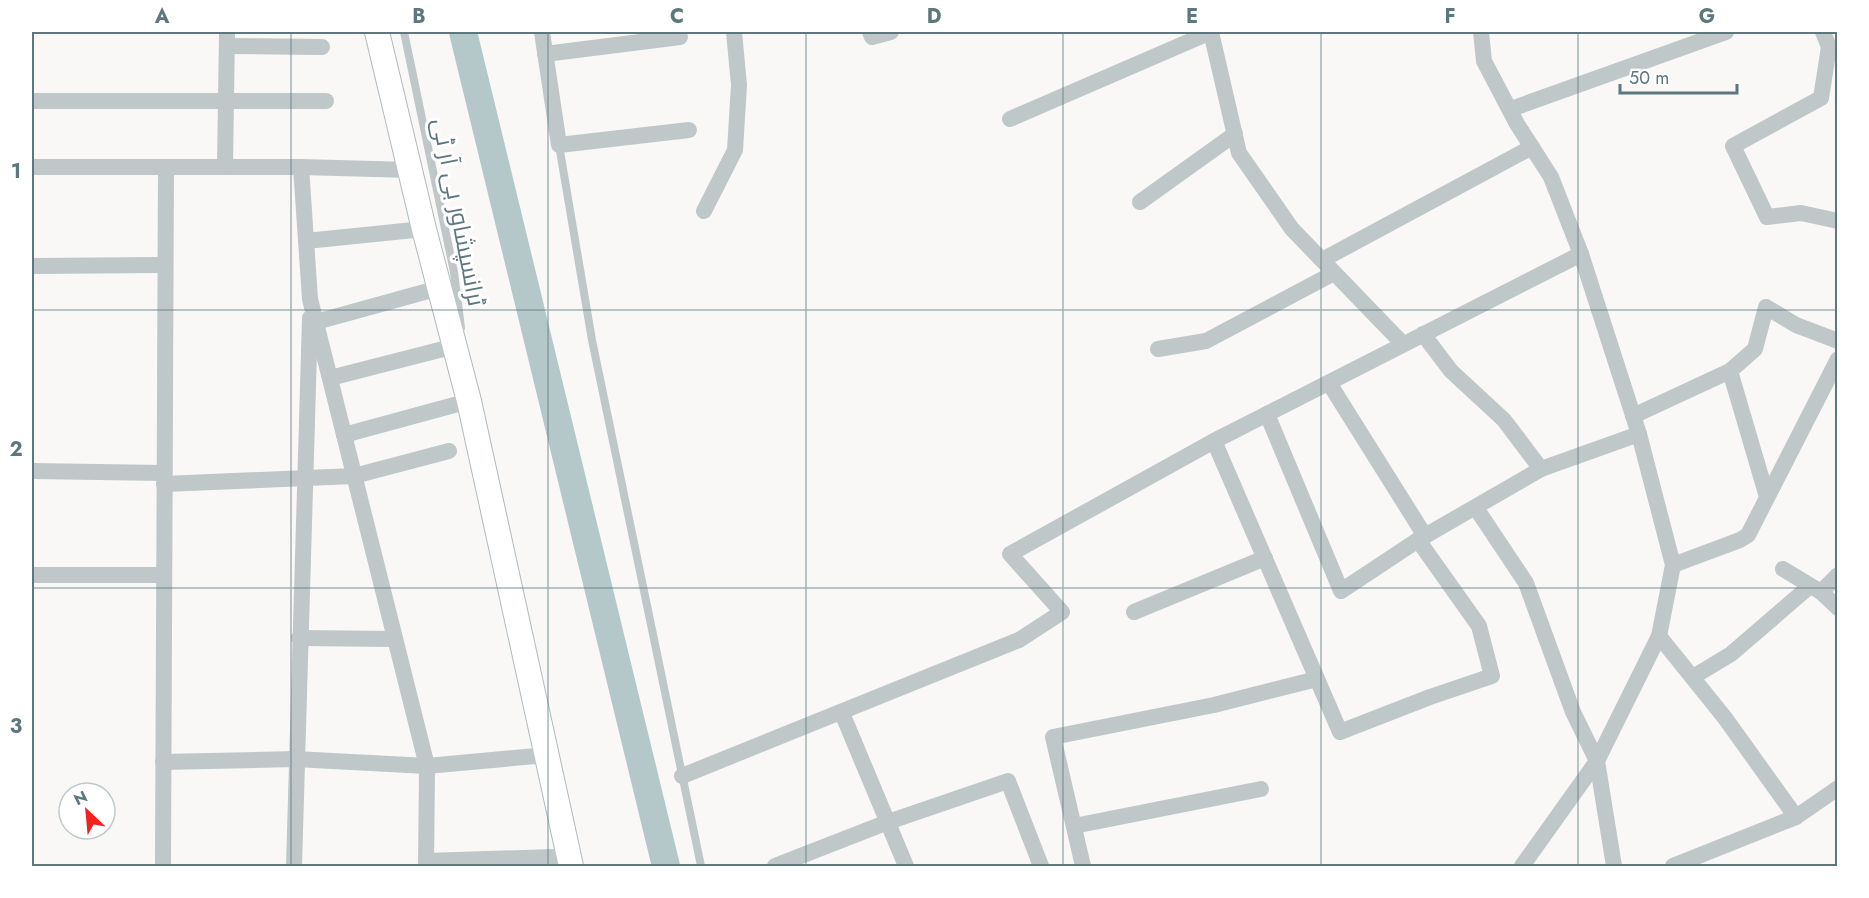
<svg xmlns="http://www.w3.org/2000/svg" width="1869" height="898" font-family="Jost,Cairo,sans-serif">
<style>
.lines{fill:none;stroke-linecap:round;stroke-linejoin:round}
.river{stroke:#b5c8c9;stroke-width:28}
.secondary-casing{stroke:#afbabd;stroke-width:26}
.lane{stroke:#bfc7c9;stroke-width:8}
.street{stroke:#bfc7c9;stroke-width:16}
.secondary{stroke:#fff;stroke-width:24}
.grid{fill:none;stroke:#5d777e;stroke-width:1.5;stroke-opacity:0.55}
.labels{text-anchor:middle;dominant-baseline:central;stroke-width:6;stroke-linejoin:round;paint-order:stroke}
.street-label{font-size:24px;fill:#5d777e;stroke:#fff}
.neatline{fill:none;stroke:#5d777e;stroke-width:2}
.grid-label{font-size:20px;text-anchor:middle;font-weight:bold;fill:#5d777e}
</style>
<rect width="100%" height="100%" fill="#f9f8f6"/>
<g class="lines">
<polyline class="river" points="463,32 666,866"/>
<g class="secondary-casing">
<polyline id="secondary" points="377,32 424,229 469,401 571,866"/>
</g>
<g class="lane">
<polyline points="404,32 454,272 461,328"/>
<polyline points="559,145 592,340 701,866"/>
</g>
<g class="street">
<polyline points="542,32 559,145 689,130"/>
<polyline points="870,32 872,37 891,32"/>
<polyline points="1211,32 1239,153 1292,229 1403,344"/>
<polyline points="1481,32 1484,61 1517,124 1551,177 1581,254 1639,434 1673,565 1659,636 1597,761 1522,866"/>
<polyline points="1823,32 1829,47 1821,98 1733,146 1767,217 1801,213 1838,221"/>
<polyline points="227,46 322,47"/>
<polyline points="545,54 680,37"/>
<polyline points="32,101 326,101"/>
<polyline points="1511,109 1726,32"/>
<polyline points="1010,119 1211,32"/>
<polyline points="32,167 301,167 410,170"/>
<polyline points="225,167 227,32"/>
<polyline points="301,167 310,299 427,766 426,866"/>
<polyline points="1140,202 1235,134"/>
<polyline points="704,211 735,150 739,85 734,32"/>
<polyline points="306,241 424,229"/>
<polyline points="1322,260 1532,147"/>
<polyline points="32,266 165,265"/>
<polyline points="316,322 439,288"/>
<polyline points="1423,334 1451,371 1504,420 1541,469"/>
<polyline points="1158,349 1206,341 1334,273"/>
<polyline points="330,378 455,346"/>
<polyline points="1329,383 1425,536"/>
<polyline points="1267,414 1341,591 1418,540"/>
<polyline points="1633,416 1730,371"/>
<polyline points="344,435 469,401"/>
<polyline points="1214,441 1340,732 1430,697 1492,676 1479,626 1418,540 1541,469 1639,434"/>
<polyline points="32,471 164,473"/>
<polyline points="164,484 354,476 449,451"/>
<polyline points="1767,497 1730,371 1755,349 1766,307 1796,325 1838,341"/>
<polyline points="1476,508 1526,583 1573,712 1597,761 1614,866"/>
<polyline points="1673,565 1740,540 1748,535 1838,359"/>
<polyline points="1783,569 1821,592 1838,608"/>
<polyline points="32,575 164,575"/>
<polyline points="1821,592 1838,575"/>
<polyline points="1134,612 1265,558"/>
<polyline points="1659,636 1725,718 1796,817"/>
<polyline points="299,638 395,639"/>
<polyline points="1693,677 1731,654 1810,586"/>
<polyline points="842,713 906,866"/>
<polyline points="163,762 295,759 427,766 547,755"/>
<polyline points="682,776 1019,640 1062,612 1010,554 1214,441 1581,254"/>
<polyline points="1074,826 1261,789"/>
<polyline points="426,861 554,857"/>
<polyline points="163,866 166,167"/>
<polyline points="294,866 310,318"/>
<polyline points="775,866 888,822 1008,781 1041,866"/>
<polyline points="1083,866 1053,737 1214,705 1317,679"/>
<polyline points="1673,866 1796,817 1838,788"/>
</g>
<use href="#secondary" class="secondary"/>
</g>
<path class="grid" d="M291 32V866M548 32V866M806 32V866M1063 32V866M1321 32V866M1578 32V866M32 310H1838M32 588H1838"/>
<g class="labels">
<g class="street-label">
<text transform="translate(459 212) rotate(79)">ٹرانسپشاور بی آر ٹی</text>
</g>
</g>
<rect width="1869" height="898" fill="none" stroke="#ffffff" stroke-width="66"/>
<g transform="translate(87 811) rotate(334)"><circle r="28" fill="#ffffff" stroke="#bec9cb" stroke-width="1.5"/>
<path d="M0-4.5L10 22L0 15L-10 22Z" fill="#f2201e"/>
<text y="-9" font-size="16" font-weight="bold" text-anchor="middle" fill="#5d777e">N</text>
</g>
<path d="M1620 84v9h117v-9" fill="none" stroke="#5d777e" stroke-width="3"/>
<text x="1629" y="84" font-size="18" fill="#5d777e" stroke="#ffffff" stroke-width="4.5" paint-order="stroke">50 m</text>
<rect x="33" y="33" width="1803" height="832" class="neatline"/>
<g class="grid-label">
<text x="162" y="23">A</text>
<text x="419" y="23">B</text>
<text x="677" y="23">C</text>
<text x="934" y="23">D</text>
<text x="1192" y="23">E</text>
<text x="1450" y="23">F</text>
<text x="1707" y="23">G</text>
<text x="16" y="178">1</text>
<text x="16" y="456">2</text>
<text x="16" y="733">3</text>
</g>
</svg>
